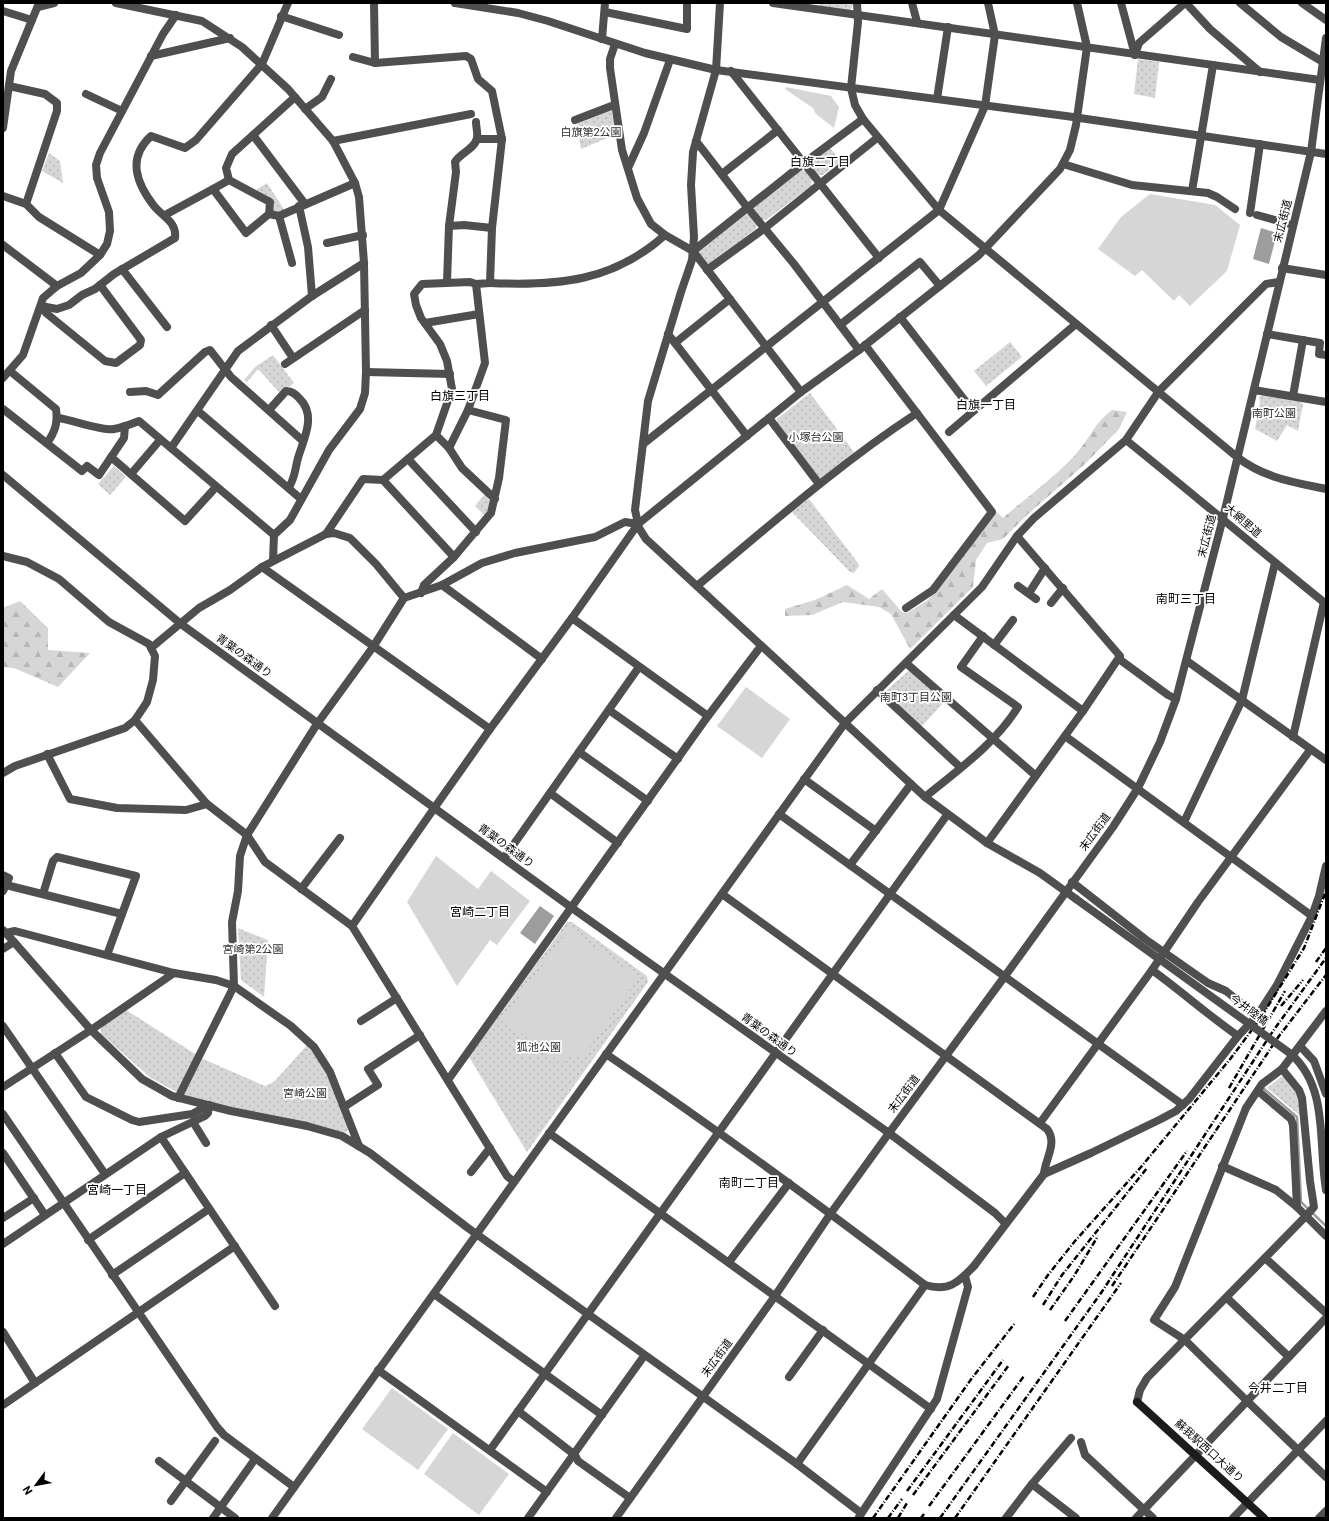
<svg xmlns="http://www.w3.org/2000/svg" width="1329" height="1521" font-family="Roboto,'Noto Sans JP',sans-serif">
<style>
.forest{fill:url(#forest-firs)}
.park{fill:url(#park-dots)}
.garden{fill:#d6d6d6}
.water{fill:#9d9d9d}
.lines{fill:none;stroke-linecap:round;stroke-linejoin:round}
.stream{stroke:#9d9d9d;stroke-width:2.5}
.minor{stroke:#4f4f4f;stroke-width:8}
.tertiary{stroke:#4f4f4f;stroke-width:8}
.secondary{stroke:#1c1c1c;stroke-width:8}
.rail{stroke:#000;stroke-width:2.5;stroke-dasharray:6 2 1 2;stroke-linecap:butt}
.tertiary-bridge{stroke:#4f4f4f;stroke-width:8}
.labels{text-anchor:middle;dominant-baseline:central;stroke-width:3.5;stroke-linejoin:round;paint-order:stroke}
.park-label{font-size:11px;fill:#2d2d2d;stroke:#fff}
.street-label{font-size:11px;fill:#000;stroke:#fff}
.neighbourhood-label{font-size:12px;fill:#000;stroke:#fff}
</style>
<defs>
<pattern id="forest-firs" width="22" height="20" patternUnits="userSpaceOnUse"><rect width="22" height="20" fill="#d6d6d6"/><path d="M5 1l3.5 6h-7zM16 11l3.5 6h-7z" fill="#b6b6b6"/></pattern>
<pattern id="park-dots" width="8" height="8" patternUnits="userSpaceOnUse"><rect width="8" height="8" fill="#d6d6d6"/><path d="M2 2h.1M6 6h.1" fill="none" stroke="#b6b6b6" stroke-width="1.8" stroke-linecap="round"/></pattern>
</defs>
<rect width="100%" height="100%" fill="#fff"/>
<g class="forest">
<path d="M1112 410 1127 412 1119 429 1085 464 1027 515 1003 539 987 543 976 560 973 587 910 649 891 614 879 607 843 602 812 615 785 616V609L815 600 847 585 869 599 882 589 902 612 907 613 928 600 936 591 997 512 1003 518C1027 497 1054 478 1075 455 1089 440 1095 422 1112 410Z"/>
<polygon points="20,601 48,628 48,650 90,653 58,687 14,668 3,667 3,608"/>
</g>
<g class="park">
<polygon points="820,3 853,3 853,5 850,11 820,7"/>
<polygon points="1138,59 1159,62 1155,98 1134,94"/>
<polygon points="613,110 617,134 581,149 577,124"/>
<polygon points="829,147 841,161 823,175 817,175 811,167 811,161"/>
<polygon points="49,153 60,161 63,183 42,171"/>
<polygon points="800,170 806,171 812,178 811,186 766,220 760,220 753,212 754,206"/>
<polygon points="267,183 285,211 278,215 273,213 272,202 253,192"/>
<polygon points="744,214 750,215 757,223 756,229 708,265 699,254 699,249"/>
<polygon points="1010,342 1022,357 986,386 974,371"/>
<polygon points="273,355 294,383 280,393 258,369 247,382 244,380 255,367"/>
<polygon points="810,393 854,452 820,479 777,423 777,419"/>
<polygon points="1263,395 1301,402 1303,404 1298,431 1287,425 1277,441 1255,429 1260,402 1259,397"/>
<polygon points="114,466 126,477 110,495 98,484"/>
<polygon points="485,494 491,503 485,516 475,506"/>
<polygon points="809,499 858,563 859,566 854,573 850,572 792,512"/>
<polygon points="912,669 946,700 921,727 886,694 886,691 907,672"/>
<polygon points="567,922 572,922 647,976 648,982 527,1152 469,1057"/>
<polygon points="238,928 268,940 264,997 241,980"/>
<polygon points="126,1010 203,1059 265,1086 274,1082 307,1045 329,1075 349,1129 344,1133 186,1097 151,1078 101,1034 101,1027"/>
<polygon points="1281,1077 1287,1077 1300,1096 1303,1118 1267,1088"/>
</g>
<g class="garden">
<polygon points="786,87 831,96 839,107 834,128 816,114 813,108 785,89"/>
<polygon points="1150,194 1215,205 1240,225 1227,271 1190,306 1179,295 1174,301 1142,270 1135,276 1098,249 1121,217"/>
<polygon points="746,687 790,719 762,758 717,726"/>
<polygon points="436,856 478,889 491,871 530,901 497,945 490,940 457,986 407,902"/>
<polygon points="569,929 638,978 581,1059 572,1053 563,1065 503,1020"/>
<polygon points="392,1388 448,1429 418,1470 362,1429"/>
<polygon points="453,1433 509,1474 479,1515 424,1474"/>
</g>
<g class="water">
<polygon points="1261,228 1277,233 1269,264 1253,259"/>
<polygon points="540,906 554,916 535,944 520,933"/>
</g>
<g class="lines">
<polyline class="stream" points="1263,1088 1297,1117 1301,1202 1326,1226"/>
<g class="minor">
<polyline points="116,3 202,21 242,47 288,89 333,141 355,183 359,197 364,263 366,372 365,393 360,409 329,450 290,520 274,535 273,560"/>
<polyline points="374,3 375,63"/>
<polyline points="773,3 1320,80"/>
<polyline points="912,3 917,22"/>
<polyline points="1121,3 1135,55"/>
<polyline points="1186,3 1210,29 1260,72"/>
<polyline points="1240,3 1281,37 1323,62"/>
<polyline points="1302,3 1326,20"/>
<polyline points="38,7 54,3"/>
<polyline points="3,11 32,20"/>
<polyline points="605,12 687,29 687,3"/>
<polyline points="281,16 339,35"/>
<polyline points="602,39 605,3"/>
<polyline points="615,44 610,59 610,68 622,150 637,198 651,224 665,235 693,251 801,392"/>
<polyline points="1135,55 1139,43 1185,3"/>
<polyline points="151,56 230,38"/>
<polyline points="353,57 375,63 466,56 471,59 478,79 492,91 502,139 492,228 490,283 476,284"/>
<polyline points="716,70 720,3"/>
<polyline points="731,71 879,258"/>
<polyline points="851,88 858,22 857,3"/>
<polyline points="86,94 122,111"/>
<polyline points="937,99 948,27"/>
<polyline points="305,109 322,97 331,79"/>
<polyline points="575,120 614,105"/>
<polyline points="3,128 11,71 39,3"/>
<polyline points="253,135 305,204"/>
<polyline points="477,139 502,139"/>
<polyline points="333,141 471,114"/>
<polyline points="696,141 747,207 794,264 859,350"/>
<polyline points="1063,164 1132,185 1208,193 1217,197 1235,209"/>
<polyline points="628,168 644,133 670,60"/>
<polyline points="722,174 778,130"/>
<polyline points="229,180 226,168 232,154 295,97"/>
<polyline points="1192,191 1213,65"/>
<polyline points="3,196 26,204 57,111 57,103 45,94 9,86"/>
<polyline points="26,204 39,217 100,255"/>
<polyline points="299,206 308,247 312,296"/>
<polyline points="1250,213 1260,144"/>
<polyline points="269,214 270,202 229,180 213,189 246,233 269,214 279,216"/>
<polyline points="165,215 213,189"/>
<polyline points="1257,215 1293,225"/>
<polyline points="449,226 464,225 492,228"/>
<polyline points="327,243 363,235"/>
<polyline points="3,245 57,286"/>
<polyline points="693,251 804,163 863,119"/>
<polyline points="292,263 279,216 355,183"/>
<polyline points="1282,268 1326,275"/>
<polyline points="122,269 167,327"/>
<polyline points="707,270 765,228 877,138"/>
<path d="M447 282 449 226 456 172 455 162C460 153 475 149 477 138 478 133 476 127 476 122"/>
<path d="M490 283C557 286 613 282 665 235"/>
<path d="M41 306 57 309 69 305 82 295 95 289 114 274 175 238C177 222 163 217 154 206 136 183 127 158 151 136L185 148 196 140 262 64 288 3"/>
<polyline points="41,306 46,313 105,361 116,363 140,345 141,340 100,285"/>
<polyline points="900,317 973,411"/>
<polyline points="425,323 479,314"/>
<polyline points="271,325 293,358"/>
<polyline points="840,325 920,262 940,286"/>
<polyline points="668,334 747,436"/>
<polyline points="1267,334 1320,343 1319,354 1326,355"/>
<polyline points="675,343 730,299"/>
<polyline points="865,345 992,512 933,590 906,608"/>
<polyline points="285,364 365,310"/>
<path d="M10 371 56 409C58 423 55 432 47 443"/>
<polyline points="366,372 450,374"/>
<polyline points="3,378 23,355 43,298 57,286 81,273 100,255 107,244 110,231 109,212 97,178 96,165 100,153 163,34 176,15"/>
<polyline points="1254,390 1326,402"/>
<polyline points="130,392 146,391 158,395 205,352 210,350 231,377 303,441"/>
<polyline points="1293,396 1303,340"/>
<polyline points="3,409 82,471 87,466 99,475 124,438 125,426"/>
<path d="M269 410 286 391C292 391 295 394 299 398 317 415 304 438 298 458 295 469 295 478 289 487"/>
<polyline points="198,411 301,499"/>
<path d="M58 418C73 420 102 431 114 429 122 428 131 424 139 421L274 535"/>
<polyline points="769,418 819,484"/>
<polyline points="949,432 1076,324"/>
<polyline points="436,435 449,448 462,468 495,499"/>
<polyline points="643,444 939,210 985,106 995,35 988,3"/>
<polyline points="171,448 238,351 312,296 364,263"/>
<polyline points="111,457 185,521 216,487"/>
<path d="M1237 457C1264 478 1293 482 1326 489"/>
<polyline points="408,459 476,532"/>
<polyline points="131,474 160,440"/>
<polyline points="383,480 436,435 452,389 447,361 440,344 421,318 416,305 414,294 422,284 470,282 476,284 485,363 468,410 449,448"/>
<polyline points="326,534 334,533 350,538 376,564 404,598"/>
<polyline points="3,556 27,562 59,579 109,622 149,644 155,656 153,680 147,702 135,720 125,728 15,766 3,773"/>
<polyline points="262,567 490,729"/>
<polyline points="442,585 542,659"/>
<path d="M697 586C769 526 839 464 917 413"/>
<polyline points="1018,586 1036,599"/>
<polyline points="421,593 424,585 454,557 491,513 499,478 506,420 468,410"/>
<polyline points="1029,593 1045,568"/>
<polyline points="1051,603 1063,588"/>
<polyline points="954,615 1083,711"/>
<polyline points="572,618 708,716"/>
<polyline points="994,645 1013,620"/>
<polyline points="151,648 199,608 230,590 262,567 326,534 363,479 383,480 454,557"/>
<polyline points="1119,659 1168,695 1176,699"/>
<polyline points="1187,661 1326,760"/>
<polyline points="906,663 1035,775"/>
<polyline points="877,690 960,767"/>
<polyline points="609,710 678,759"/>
<polyline points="135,720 207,804 247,835 265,862 352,926 507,1176 514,1182"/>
<polyline points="845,723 982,587 1017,536 1034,518 1126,440 1159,391 1266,284 1279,282"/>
<polyline points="1065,736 1312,916"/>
<polyline points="1293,737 1324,602"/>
<polyline points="579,752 648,801"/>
<polyline points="47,754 70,799 117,808 186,810 207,804"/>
<polyline points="804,779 876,831"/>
<polyline points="550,793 618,843"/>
<path d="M925 797C958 770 995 744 1018 707L961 667 983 636"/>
<polyline points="779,814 1183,1105"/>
<polyline points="1184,822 1242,700 1275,563"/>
<polyline points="987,843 1083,711 1120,656 1017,536"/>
<polyline points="504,858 639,667"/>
<polyline points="850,865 911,784"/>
<polyline points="3,875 9,878 3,891"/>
<polyline points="1072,882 1145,939 1208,983 1226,991 1257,1016"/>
<polyline points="6,885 122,914"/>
<polyline points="301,889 340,838"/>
<polyline points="43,894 53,861 57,857 136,876 107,955"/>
<path d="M722 894 1047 1129C1058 1143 1045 1159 1044 1174L1091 1153 1161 1119 1176 1111 1189 1099 1238 1036 1257 1016 1277 985 1312 916 1319 896 1326 866"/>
<polyline points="352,926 435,807"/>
<polyline points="6,933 15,931 174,973 216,980 234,986 291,1026 314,1047 330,1072 359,1146"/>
<polyline points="3,949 14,942 91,1030 142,1079 172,1096 231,1111 307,1126 342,1136 370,1153 468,1228 797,1464 861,1513"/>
<path d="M1152 970C1181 991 1208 1015 1238 1036"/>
<polyline points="361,1021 397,998"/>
<polyline points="3,1026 105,1174"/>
<polyline points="1300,1046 1314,1061 1326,1094"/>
<polyline points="55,1053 86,1097 132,1120 139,1122 192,1114 209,1105"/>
<path d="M606 1054C715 1128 820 1205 925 1285 948 1292 958 1283 974 1266"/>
<polyline points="1282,1069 1299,1090 1302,1098 1310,1181 1314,1207 1305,1217"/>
<polyline points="448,1080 708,716 761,646"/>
<polyline points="3,1087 91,1030 174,973"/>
<polyline points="1258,1091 1291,1119 1293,1125 1297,1207"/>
<polyline points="178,1098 234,986 232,922 238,891 240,856 247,835 317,724 373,647 404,598 442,585 482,563 515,553 595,537 625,522 638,524"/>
<polyline points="344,1107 378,1085 368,1069 420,1035"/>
<polyline points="193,1122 206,1143"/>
<polyline points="1040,1123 1152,970 1198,902 1310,750"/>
<polyline points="549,1133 931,1409"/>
<polyline points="161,1137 275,1306"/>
<polyline points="3,1153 45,1215"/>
<polyline points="1222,1166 1276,1190 1297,1207 1326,1236"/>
<polyline points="471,1172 490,1148"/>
<polyline points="3,1218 34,1198"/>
<polyline points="88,1240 185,1173"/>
<polyline points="3,1244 161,1137 205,1116 208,1113 209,1105"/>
<polyline points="1265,1258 1326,1313"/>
<polyline points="729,1262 789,1183"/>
<polyline points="112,1275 209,1209"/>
<polyline points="434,1294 602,1415"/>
<polyline points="1227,1298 1289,1357"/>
<polyline points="3,1332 35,1383"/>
<polyline points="1185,1340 1154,1320 1175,1287 1246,1108 1262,1084 1282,1069 1326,1011"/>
<polyline points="378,1370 547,1492"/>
<polyline points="789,1377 823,1330"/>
<polyline points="1247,1401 1326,1477"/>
<polyline points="3,1405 235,1246"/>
<polyline points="518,1411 575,1455 578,1461 630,1498"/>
<polyline points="490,1450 947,815"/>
<polyline points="159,1461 235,1518"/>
<polyline points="797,1464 925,1285"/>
<polyline points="1032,1484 1076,1518"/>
<polyline points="171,1501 215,1441"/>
<polyline points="859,1517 937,1399 968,1287 965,1276"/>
<polyline points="213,1518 255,1459"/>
<polyline points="528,1518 644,1356"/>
<polyline points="1006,1518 1032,1484 1071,1438"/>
<polyline points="1136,1518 1326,1318"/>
<polyline points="1319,1518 1326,1511"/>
</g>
<g class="tertiary">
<polyline points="455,3 518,13 548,21 645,53 716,70 1066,116 1326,154"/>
<polyline points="716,70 693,152 691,185 694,237 692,260 681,292 648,401 635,510 639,528 646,539 925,797 987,843 1040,873 1076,899"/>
<polyline points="851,88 855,105 863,119 939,210 1237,457"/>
<path d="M1126 440C1193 494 1259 550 1326 604"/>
<polyline points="3,475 181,624 572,908 889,1133 995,1213 1005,1223"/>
<polyline points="435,807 490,729 572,618 638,524 801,392 859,350 979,255 1060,169 1070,150 1076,125 1087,47 1077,3"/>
<polyline points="3,930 14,942"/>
<polyline points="3,1114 217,1427 224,1435 294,1487"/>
<polyline points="974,1266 1044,1174"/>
<polyline points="1185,1340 1247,1401"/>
<polyline points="1137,1402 1140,1390 1147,1378 1305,1217"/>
<polyline points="1081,1442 1085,1455 1153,1518"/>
<polyline points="272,1518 845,723"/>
<polyline points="616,1518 775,1296 831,1213 889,1133 1005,976 1113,827 1138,788 1160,742 1176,699 1223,518 1311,152 1326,38"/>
<polyline points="1233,1518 1326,1421"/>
</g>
<polyline class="secondary" points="1137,1402 1264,1518"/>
<g class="rail">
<polyline points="1316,962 1326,948"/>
<polyline points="1281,1006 1303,980"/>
<polyline points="1229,1088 1285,991"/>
<polyline points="1112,1286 1279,1036 1326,975"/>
<polyline points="1033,1297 1048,1275 1075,1241 1141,1167 1231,1058 1260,1019 1304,948 1326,891"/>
<polyline points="1043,1305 1062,1275 1147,1168"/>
<polyline points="1050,1310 1074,1276 1098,1236"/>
<polyline points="1065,1321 1187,1151"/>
<polyline points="907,1491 1003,1360"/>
<polyline points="913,1495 1009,1365"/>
<polyline points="929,1506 1024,1376"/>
<polyline points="873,1518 972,1378 1015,1323"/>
<polyline points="888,1518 902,1499"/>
<polyline points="898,1518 907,1503"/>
<polyline points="921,1518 924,1514"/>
<polyline points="940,1518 1101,1293 1273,1031 1326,958"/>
<polyline points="955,1518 1121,1283"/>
</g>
<path class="tertiary-bridge" d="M1076 899 1291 1054C1329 1088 1318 1143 1326 1190"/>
</g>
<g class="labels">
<g class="park-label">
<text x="591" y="132">白旗第2公園</text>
<text x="1274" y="413">南町公園</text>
<text x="816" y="437">小塚台公園</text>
<text x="916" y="697">南町3丁目公園</text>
<text x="253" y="949">宮崎第2公園</text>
<text x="539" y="1047">狐池公園</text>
<text x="305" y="1093">宮崎公園</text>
</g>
<g class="street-label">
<text transform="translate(1283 221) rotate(-76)">末広街道</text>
<text transform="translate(1243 521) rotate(41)">大網里道</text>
<text transform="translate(1207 536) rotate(-76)">末広街道</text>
<text transform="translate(244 656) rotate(36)">青葉の森通り</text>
<text transform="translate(1095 832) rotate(-54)">末広街道</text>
<text transform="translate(506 846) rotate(36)">青葉の森通り</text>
<text transform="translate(1249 1010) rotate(36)">今井陸橋</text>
<text transform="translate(769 1035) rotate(36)">青葉の森通り</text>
<text transform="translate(904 1094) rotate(-53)">末広街道</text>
<text transform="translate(717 1358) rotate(-54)">末広街道</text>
<text transform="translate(1209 1451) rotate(42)">蘇我駅西口大通り</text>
</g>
<g class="neighbourhood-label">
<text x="820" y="162">白旗二丁目</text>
<text x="460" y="396">白旗三丁目</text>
<text x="986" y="405">白旗一丁目</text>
<text x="1186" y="599">南町三丁目</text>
<text x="480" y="912">宮崎二丁目</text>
<text x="749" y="1183">南町二丁目</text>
<text x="117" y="1190">宮崎一丁目</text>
<text x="1278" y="1388">今井二丁目</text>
</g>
</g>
<rect width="1329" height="1521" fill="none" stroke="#000000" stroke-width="8"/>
<g transform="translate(36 1485) rotate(238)" stroke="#ffffff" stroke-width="3" paint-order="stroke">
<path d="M0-3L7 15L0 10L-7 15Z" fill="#000000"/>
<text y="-6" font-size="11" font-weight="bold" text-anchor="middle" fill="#000000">N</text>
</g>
</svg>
